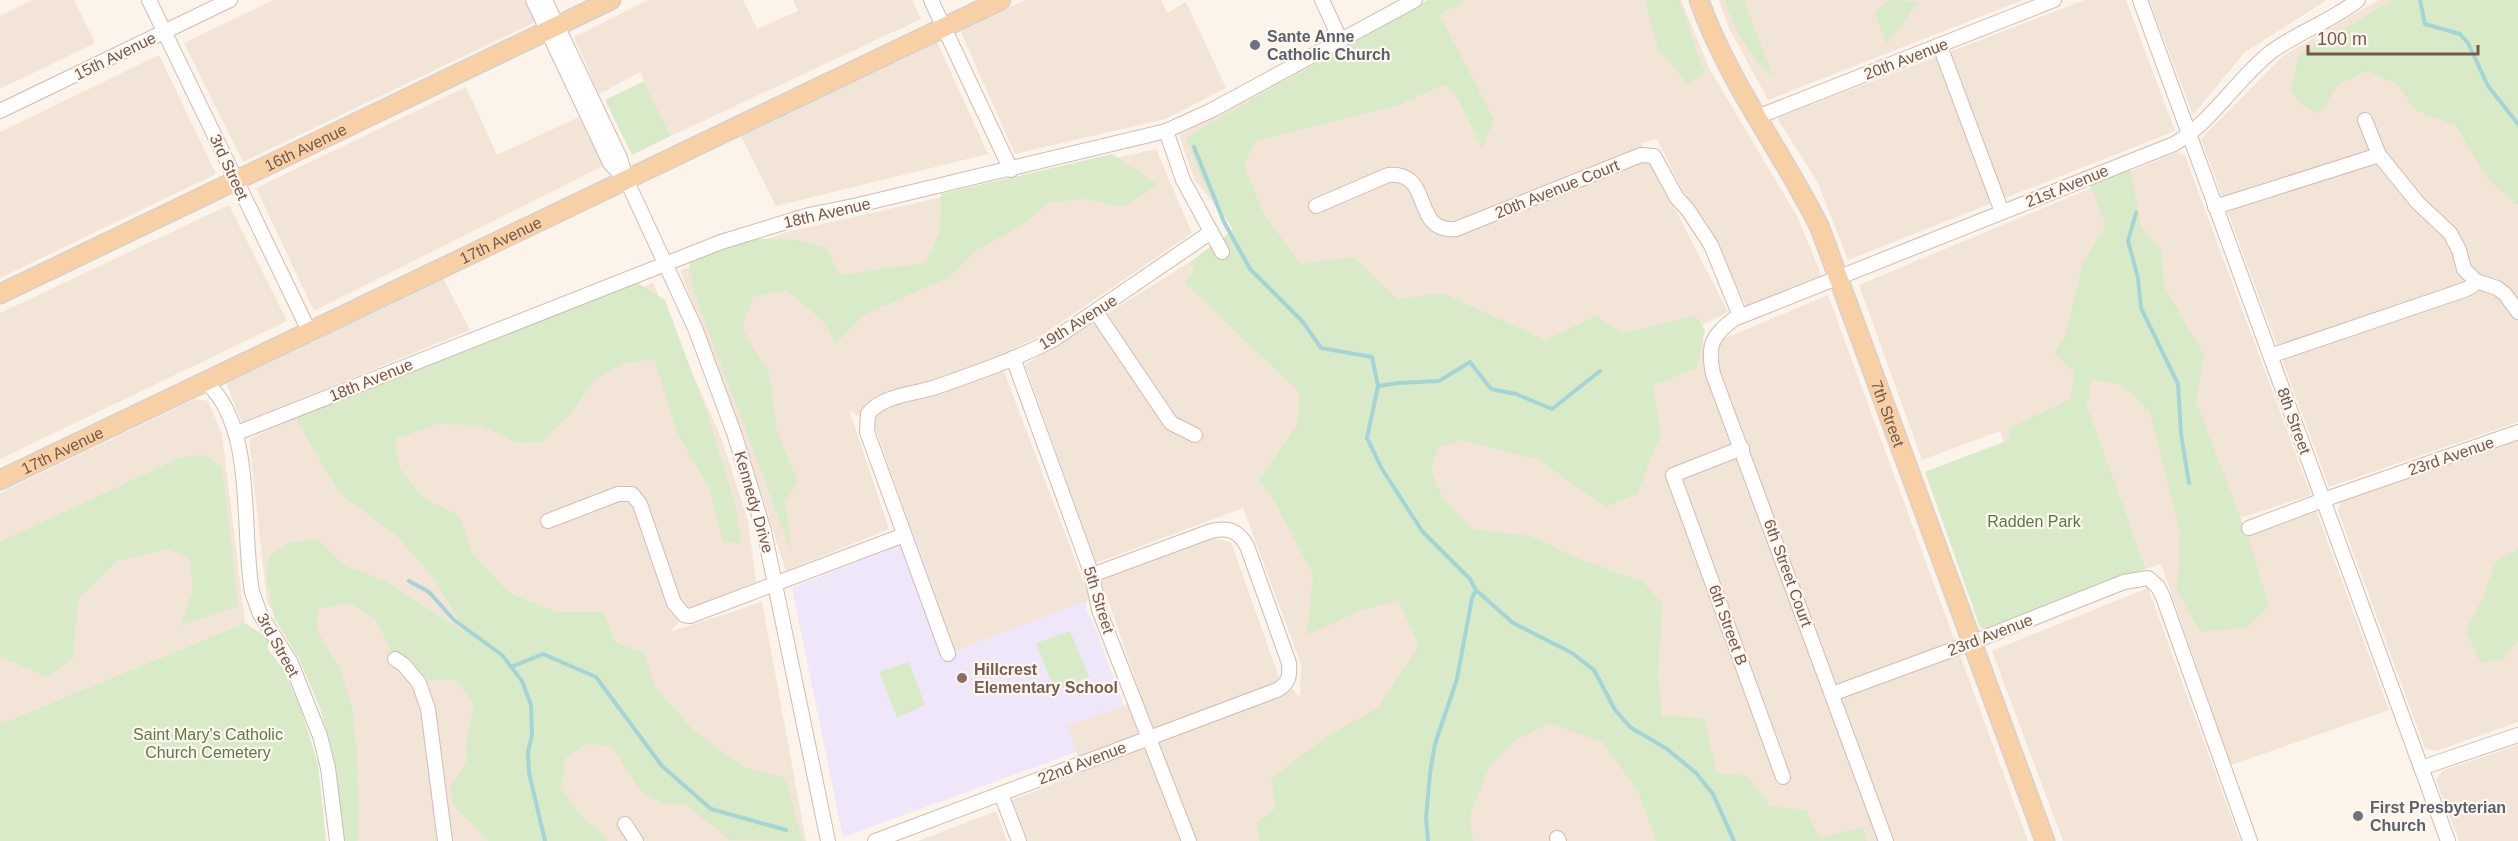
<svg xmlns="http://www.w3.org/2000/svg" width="2518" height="841" font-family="Arial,sans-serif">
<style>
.residential{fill:#f3e4d8}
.education{fill:#f0e6f9}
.green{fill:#d9eac8}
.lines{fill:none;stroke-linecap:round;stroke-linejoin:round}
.stream{stroke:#a5d4d7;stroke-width:4}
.minor-casing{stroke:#d0bcb2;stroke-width:16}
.major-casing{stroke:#d9d0cd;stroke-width:21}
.minor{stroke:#fff;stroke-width:14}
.major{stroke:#f7d1a5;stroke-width:18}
.worship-dot{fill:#6b7280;stroke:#fef7f0;stroke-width:2}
.education-dot{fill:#8d6e63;stroke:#fef7f0;stroke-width:2}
.labels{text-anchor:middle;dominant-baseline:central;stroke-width:4.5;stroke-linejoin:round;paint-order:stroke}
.worship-label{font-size:16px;font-weight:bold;fill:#5b616d;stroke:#fef7f0;text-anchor:start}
.street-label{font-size:16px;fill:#76584d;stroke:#fef7f0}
.park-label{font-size:16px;fill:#5b7b45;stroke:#fef7f0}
.education-label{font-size:16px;font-weight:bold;fill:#785e54;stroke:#fef7f0;text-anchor:start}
</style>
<rect width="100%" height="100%" fill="#fcf3ea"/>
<g class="residential">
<polygon points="32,0 74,0 95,43 0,89 0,16"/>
<polygon points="273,0 524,0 535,22 243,162 184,43"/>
<polygon points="648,0 743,0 757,29 798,11 793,0 912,0 921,19 671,136 640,72 599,94 574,37"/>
<polygon points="1025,0 1161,0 1167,13 1186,2 1226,88 1165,119 1015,154 960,30"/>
<polygon points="1439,0 1681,0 1709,68 1798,218 1822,277 1746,307 1708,224 1682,190 1657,139 1641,143 1728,312 1696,328 1704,344 1731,336 1828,295 2028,841 1027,841 1012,800 1084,772 1066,726 1142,699 1106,594 955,651 874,425 849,410 889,529 786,571 741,432 680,270 787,232 1156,149 1192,233 1044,334 998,356 1084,583 1108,578 1212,538 1231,542 1278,675 1300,697 1301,664 1243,508 1096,563 1025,365 1190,262 1302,388 1343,359 1195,181 1179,135"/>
<polygon points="1719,0 2023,0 1768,100 1728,26"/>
<polygon points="2085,0 2126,0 2175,131 1848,260 1817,181 1777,118"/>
<polygon points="2149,0 2327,0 2245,52 2193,115"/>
<polygon points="2378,0 2393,0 2518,167 2518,422 2329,487 2201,139 2283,56"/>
<polygon points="937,42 988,154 776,206 741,136"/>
<polygon points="159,55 216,174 0,278 0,132"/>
<polygon points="466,87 497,155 579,117 605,165 314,311 256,188"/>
<polygon points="2177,152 2185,156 2311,495 2231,521 2236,536 2316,510 2389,710 2231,765 2161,564 2146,569 2089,410 2004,442 2000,431 1922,460 1859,285"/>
<polygon points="229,205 287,321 0,459 0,313"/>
<polygon points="443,278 470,330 242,423 226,383"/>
<polygon points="653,283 722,440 748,521 756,582 692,608 670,632 762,602 806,841 349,841 337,741 296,647 267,602 249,439 295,418"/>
<polygon points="195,399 208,401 222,434 245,623 0,724 0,493"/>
<polygon points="2518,438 2518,722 2436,751 2425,748 2338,511 2341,501"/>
<polygon points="2148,588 2240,841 2063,841 1992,651"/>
<polygon points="2518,745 2518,841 2459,841 2436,781 2442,771"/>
<polygon points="996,811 1007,841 918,841"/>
</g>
<polygon class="education" points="916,538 955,651 1086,601 1086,612 1093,622 1124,706 1067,726 1076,752 843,837 792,588"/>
<g class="green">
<polygon points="1428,0 1465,0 1440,15 1494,120 1482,149 1459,100 1446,84 1398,105 1256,141 1244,164 1263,213 1301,264 1354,257 1397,299 1442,293 1545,340 1596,316 1623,333 1696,316 1705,330 1697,368 1653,385 1661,434 1637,494 1606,507 1539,460 1461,440 1439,447 1431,470 1443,498 1472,529 1530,536 1582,560 1643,582 1662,603 1658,676 1662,716 1704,718 1717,773 1748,776 1770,806 1806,810 1819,837 1863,828 1867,841 1656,841 1639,794 1604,743 1550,723 1515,740 1488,769 1470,816 1473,841 1260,841 1257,823 1276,808 1271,778 1329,735 1378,708 1419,646 1398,600 1360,611 1307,635 1313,574 1274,501 1259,480 1297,425 1300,393 1185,283 1195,268 1190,262 1233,230 1200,176 1186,137"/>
<polygon points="1645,0 1679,0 1705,74 1688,84 1658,49"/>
<path d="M1725 0H1744L1773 77C1748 55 1736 32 1725 0Z"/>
<polygon points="1890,0 1918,2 1887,44 1874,12"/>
<polygon points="2393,0 2518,0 2518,206 2485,176 2457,127 2414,109 2398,85 2367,71 2338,85 2319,114 2301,104 2291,91 2299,55"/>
<polygon points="644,81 671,136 632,155 605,100"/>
<polygon points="1112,154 1158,185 1123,207 1087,199 1049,202 1023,225 976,250 950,277 863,315 836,344 823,321 786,290 754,296 742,328 769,374 777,431 798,482 785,502 792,553 693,290 689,262 740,238 796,240 826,247 839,275 926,263 940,231 941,194"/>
<polygon points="2130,168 2141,226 2162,252 2163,284 2204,355 2196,401 2249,540 2269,606 2246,628 2200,632 2176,588 2179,569 2180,534 2150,412 2121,384 2092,380 2086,410 2089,410 2146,569 1984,629 1980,627 1925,472 2009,440 2009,428 2071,399 2074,372 2054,353 2065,337 2083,263 2106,225 2090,185"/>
<polygon points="638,283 665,300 707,413 735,504 741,543 723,543 710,490 678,434 654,359 625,363 596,378 572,412 541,442 517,443 480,425 437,424 395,439 399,467 424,499 459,515 472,553 509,593 557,612 603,612 616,643 644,653 655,687 695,732 746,768 785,778 803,841 730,840 686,805 662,803 641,791 613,748 590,743 566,757 561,787 584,820 608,838 606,841 488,841 454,806 450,788 466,763 467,738 474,704 456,680 430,680 393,653 375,618 349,603 319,609 317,630 339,667 352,707 357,756 359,807 358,841 343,841 332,751 320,708 299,659 274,618 266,573 269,556 290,542 319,540 344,565 387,582 466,633 433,577 396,535 339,493 295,417"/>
<polygon points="203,455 222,467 238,606 180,626 193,590 190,559 167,549 117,561 78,599 73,658 48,677 0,657 0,542 182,457"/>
<polygon points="2518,549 2518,639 2504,659 2480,663 2466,630 2481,601 2496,561"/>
<polygon points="245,623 265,636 268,640 268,649 283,668 301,709 318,764 326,841 0,841 0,724"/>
<polygon points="1070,631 1089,677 1055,691 1036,643"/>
<polygon points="909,662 925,705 897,718 879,672"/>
</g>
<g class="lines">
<g class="stream">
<polyline points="2420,0 2425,24 2460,34 2468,43 2488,86 2518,124"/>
<polyline points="1194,147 1224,222 1250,269 1303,322 1321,348 1372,357 1378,386 1367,438 1382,469 1422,531 1470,579 1476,590 1513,623 1572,653 1594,670 1615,710 1630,727 1667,749 1696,773 1713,794 1734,841"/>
<polyline points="2136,213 2128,241 2138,278 2141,308 2178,384 2181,434 2189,483"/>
<polyline points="1378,386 1398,383 1439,381 1470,362 1491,389 1516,394 1552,409 1600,371"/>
<polyline points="409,581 429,592 454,620 502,655 522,681 531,705 532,735 528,752 529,773 545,841"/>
<polyline points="511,667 543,654 596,677 662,766 711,809 786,830"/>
<polyline points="1428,841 1426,818 1430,773 1435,744 1457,679 1472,598 1476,590"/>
</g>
<g class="minor-casing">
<g id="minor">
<polyline points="149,0 310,333"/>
<polyline points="533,0 610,163 624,178"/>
<polyline points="545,0 620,158 626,179 695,328 734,433 764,531 828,841"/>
<polyline points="931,0 1011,170"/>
<polyline points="1322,0 1341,41"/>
<polyline points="2140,0 2448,841"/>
<polyline points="1940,46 2002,212"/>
<polyline points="0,111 230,0"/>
<polyline points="1757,117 2054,0"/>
<polyline points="2365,120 2379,155 2418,203 2450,233 2459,250 2464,269 2476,281 2497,288 2505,294 2518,312"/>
<polyline points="1166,131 1183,180 1222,252"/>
<path d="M1316 206 1388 175C1435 171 1410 233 1456 229L1641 155 1654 156 1677 198 1688 210 1711 245 1740 316"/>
<polyline points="2215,207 2379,155"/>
<polyline points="1096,312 1171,423 1195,435"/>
<polyline points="2270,356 2464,290 2471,287 2476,281"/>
<polyline points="1013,358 1092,575 1099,610 1189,841"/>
<path d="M207 383C256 429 241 528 252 592L260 614 291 663 320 736 328 768 337 841"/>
<polyline points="237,433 721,242 809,215 858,205 1166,131 1212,110 1415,0"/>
<polyline points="1742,448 1673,475 1783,777"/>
<polyline points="548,521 618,494 632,494 640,504 674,603 684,615 690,616 904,535"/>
<polyline points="2249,528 2323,500 2518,432"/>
<path d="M948 654 867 432 868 414C882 395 915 394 936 387 976 373 1016 359 1053 340L1211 232"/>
<polyline points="395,659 404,665 419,683 428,709 445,841"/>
<polyline points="1832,694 1973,642 2124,582 2148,578 2158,587 2163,597 2250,841"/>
<polyline points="2421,768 2518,735"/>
<polyline points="1001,794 1019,841"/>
<polyline points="625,824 636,841"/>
<polyline points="1557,838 1559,841"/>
<path d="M875 841 1277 690C1289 683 1290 677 1289 663L1247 546C1238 530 1228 527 1211 531L1092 575"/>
<path d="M1886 841 1713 374C1707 346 1712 335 1734 319L2174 144C2212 122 2236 80 2271 52 2298 32 2332 21 2358 0"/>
</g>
</g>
<g class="major-casing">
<g id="major">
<path id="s1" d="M1699 0C1728 82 1782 151 1820 228L2045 841"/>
<path id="s2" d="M0 294 611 0"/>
<path id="s3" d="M0 480 1001 0"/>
</g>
</g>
<use href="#minor" class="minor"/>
<use href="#major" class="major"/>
</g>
<g class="worship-dot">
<circle cx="1255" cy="45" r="6"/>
<circle cx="2358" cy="816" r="6"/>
</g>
<circle class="education-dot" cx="962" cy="678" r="6"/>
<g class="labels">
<g class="worship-label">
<text x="1267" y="36">Sante Anne<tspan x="1267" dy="18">Catholic Church</tspan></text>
<text x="2370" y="807">First Presbyterian<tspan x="2370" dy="18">Church</tspan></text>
</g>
<g class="street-label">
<text transform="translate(115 56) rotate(-26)">15th Avenue</text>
<text transform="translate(1906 59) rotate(-21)">20th Avenue</text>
<text stroke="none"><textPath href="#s2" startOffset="339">16th Avenue</textPath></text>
<text transform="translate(229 167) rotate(65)">3rd Street</text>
<text transform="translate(2067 186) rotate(-22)">21st Avenue</text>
<text transform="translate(1557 189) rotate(-22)">20th Avenue Court</text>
<text transform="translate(827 213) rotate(-13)">18th Avenue</text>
<text stroke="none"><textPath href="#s3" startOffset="555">17th Avenue</textPath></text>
<text transform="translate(1078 322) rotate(-32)">19th Avenue</text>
<text transform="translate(371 380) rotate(-22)">18th Avenue</text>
<text stroke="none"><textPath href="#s1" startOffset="456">7th Street</textPath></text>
<text transform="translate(2294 421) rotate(70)">8th Street</text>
<text stroke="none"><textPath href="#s3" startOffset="69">17th Avenue</textPath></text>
<text transform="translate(2451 456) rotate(-19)">23rd Avenue</text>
<text transform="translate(754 502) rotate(74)">Kennedy Drive</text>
<text transform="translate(1788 573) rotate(70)">6th Street Court</text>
<text transform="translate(1099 600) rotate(73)">5th Street</text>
<text transform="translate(1728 625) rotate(70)">6th Street B</text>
<text transform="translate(1990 635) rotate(-21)">23rd Avenue</text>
<text transform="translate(278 645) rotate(61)">3rd Street</text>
<text transform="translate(1082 763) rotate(-21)">22nd Avenue</text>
</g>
<g class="park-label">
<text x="2034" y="521">Radden Park</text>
<text x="208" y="734">Saint Mary's Catholic<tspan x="208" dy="18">Church Cemetery</tspan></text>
</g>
<g class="education-label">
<text x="974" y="669">Hillcrest<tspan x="974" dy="18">Elementary School</tspan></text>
</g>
</g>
<path d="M2308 45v9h170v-9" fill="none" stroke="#76584d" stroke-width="3"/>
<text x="2317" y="45" font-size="18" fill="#76584d" stroke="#fef7f0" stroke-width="4.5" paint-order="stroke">100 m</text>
</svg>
